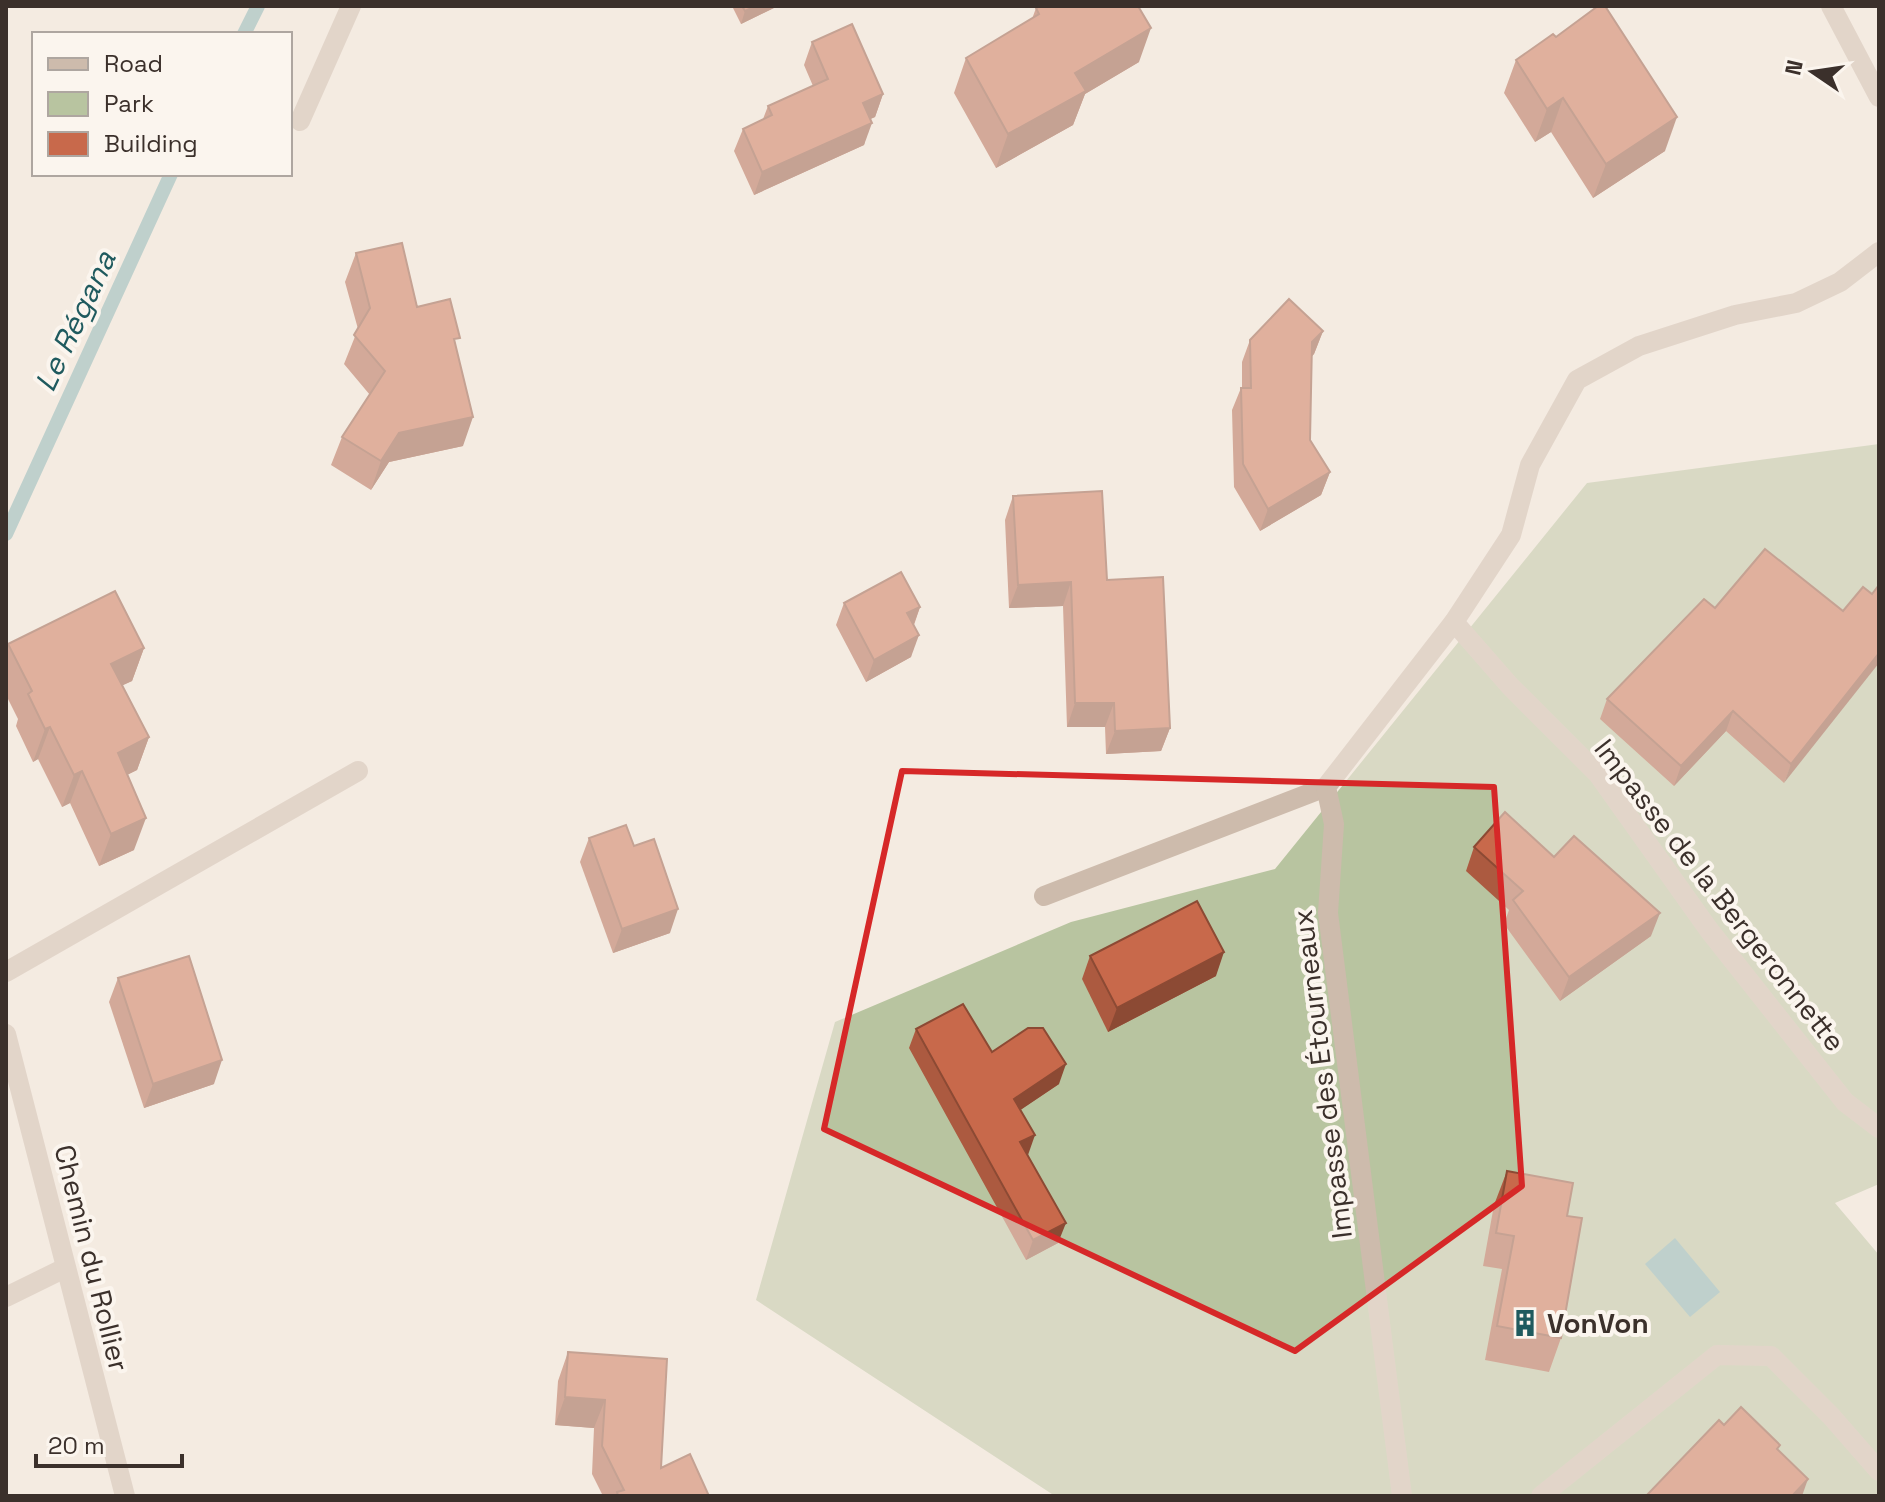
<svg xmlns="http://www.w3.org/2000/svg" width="1885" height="1502" font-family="'Space Grotesk',sans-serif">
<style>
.green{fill:#b8c4a0}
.water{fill:#7fb0b2}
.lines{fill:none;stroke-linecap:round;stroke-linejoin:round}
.stream{stroke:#7fb0b2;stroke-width:14}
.street{stroke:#cdbbac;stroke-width:20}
.wall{fill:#ac5a40}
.shaded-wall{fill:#8c4a34}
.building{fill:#c8694b;stroke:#8c4a34;stroke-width:2}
.marked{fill:none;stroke:#d62828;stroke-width:6;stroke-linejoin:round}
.labels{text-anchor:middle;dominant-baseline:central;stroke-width:8;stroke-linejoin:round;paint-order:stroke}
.street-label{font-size:28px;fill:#3b302b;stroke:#fbf5ee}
.poi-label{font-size:28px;font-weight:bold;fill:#3b302b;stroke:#fbf5ee;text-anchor:start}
.water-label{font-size:30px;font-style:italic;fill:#1f5a5e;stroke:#fbf5ee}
</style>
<rect width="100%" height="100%" fill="#f4ebe1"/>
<polygon class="green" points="1879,444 1879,1184 1835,1203 1879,1255 1879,1496 1055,1496 756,1300 835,1022 1071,922 1275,869 1587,483"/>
<polygon class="water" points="1675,1238 1720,1292 1690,1317 1645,1264"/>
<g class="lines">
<g class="stream">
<polyline points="244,34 258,6"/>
<polyline points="6,534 171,174"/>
</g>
<g class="street">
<polyline points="1831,6 1879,97"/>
<polyline points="300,121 351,6"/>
<polyline points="1454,622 1510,686 1598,774 1709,930 1845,1102 1879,1128"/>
<polyline points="1044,896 1326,787"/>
<polyline points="6,972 358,771"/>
<polyline points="6,1034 125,1496"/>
<polyline points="6,1297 65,1268"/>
<polyline points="1402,1496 1328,913 1334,824 1326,787 1454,622 1511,535 1530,465 1577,380 1639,346 1735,315 1796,303 1840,282 1879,252"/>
<polyline points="1541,1496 1717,1355 1771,1356 1831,1416 1879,1471"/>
</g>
</g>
<g class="wall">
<polygon points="732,6 778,6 741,24"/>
<polygon points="1036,8 1139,62 1085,94 1073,125 996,168 954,93 966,58 1032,19"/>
<polygon points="812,42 883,94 875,117 870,119 864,145 754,195 734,151 743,129 763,119 768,106 813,86 804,65"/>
<polygon points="1516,60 1665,151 1593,198 1551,132 1535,142 1504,93"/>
<polygon points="356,253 417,307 456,348 463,446 389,462 371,490 331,465 342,437 370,395 344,364 358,329 345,282"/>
<polygon points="1323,331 1314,354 1312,356 1310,440 1330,472 1321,495 1260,531 1234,487 1232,410 1241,388 1242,388 1242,362 1250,340"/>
<polygon points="1013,496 1107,580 1170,728 1161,751 1106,754 1105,727 1067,727 1063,606 1009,608 1005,520"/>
<polygon points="1863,587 1784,783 1726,731 1674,786 1600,719 1607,699 1843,611"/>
<polygon points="844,603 920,607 914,625 911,657 866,682 836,625"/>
<polygon points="8,644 144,648 132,681 122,685 149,737 137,770 127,775 134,850 99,866 70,803 62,807 38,759 33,762 16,726 18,719 6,695 6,650"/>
<polygon points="589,838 634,846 670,933 613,953 580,862"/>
<polygon points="1474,847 1554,857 1651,936 1560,1001 1504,924 1509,910 1466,871"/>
<polygon points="1090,956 1216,976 1108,1032 1082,979"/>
<polygon points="118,978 214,1084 144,1108 109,1002"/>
<polygon points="916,1029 1059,1084 1020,1110 1028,1155 1058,1243 1026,1260 909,1048"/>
<polygon points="1507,1171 1567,1216 1561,1338 1549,1372 1485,1360 1502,1269 1483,1266 1494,1205"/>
<polygon points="568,1352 661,1468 709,1496 603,1496 592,1474 594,1428 555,1425 558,1381"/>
</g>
<g class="shaded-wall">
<polygon points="756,6 778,6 741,24 745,11"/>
<polygon points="1151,28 1139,62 1085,94 1073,125 996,168 1008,134 1075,73"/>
<polygon points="883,94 875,117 855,126 863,103"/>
<polygon points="1563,98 1551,132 1535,142 1547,109"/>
<polygon points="1677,117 1665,151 1593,198 1606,164"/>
<polygon points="872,123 864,145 754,195 762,172"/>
<polygon points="1323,331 1314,354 1304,364 1312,342"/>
<polygon points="473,417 463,446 389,462 371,490 381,461 399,433"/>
<polygon points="1330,472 1321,495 1260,531 1268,509"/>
<polygon points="1071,582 1063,606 1009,608 1018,585"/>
<polygon points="920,607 912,629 907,613"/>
<polygon points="919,635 911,657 866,682 874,660"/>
<polygon points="144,648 132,681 100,696 111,664"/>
<polygon points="1879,653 1879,663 1784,783 1791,764"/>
<polygon points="1075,703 1114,703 1105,727 1067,727"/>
<polygon points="1733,711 1726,731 1674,786 1681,766"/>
<polygon points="50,727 38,759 33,762 45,729"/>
<polygon points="1170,728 1161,751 1106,754 1115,731"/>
<polygon points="149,737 137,770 106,785 118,753"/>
<polygon points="82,771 70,803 62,807 74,775"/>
<polygon points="146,818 134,850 99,866 111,834"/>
<polygon points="678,909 670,933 613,953 622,929"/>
<polygon points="1660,913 1651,936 1560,1001 1569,977"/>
<polygon points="1224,952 1216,976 1108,1032 1117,1008"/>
<polygon points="222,1060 214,1084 144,1108 153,1084"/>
<polygon points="1066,1064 1059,1084 1007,1119 1014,1099"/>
<polygon points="1035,1135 1028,1155 1020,1142"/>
<polygon points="1066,1223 1058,1243 1026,1260 1033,1240"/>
<polygon points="565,1397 605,1400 594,1428 555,1425"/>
<polygon points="1808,1479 1802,1496 1792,1496"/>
</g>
<g class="building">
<polygon points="742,6 756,6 745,11"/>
<polygon points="1040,6 1138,6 1151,28 1075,73 1086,91 1008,134 966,58 1039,14 1036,8"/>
<polygon points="1598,6 1605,6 1677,117 1606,164 1563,98 1547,109 1516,60 1553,34 1556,37"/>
<polygon points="852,24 883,94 863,103 872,123 762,172 743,129 772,115 768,106 828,79 812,42"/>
<polygon points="402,243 417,307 450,299 460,338 454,339 473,417 399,433 381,461 342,437 385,371 354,335 370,308 356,253"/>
<polygon points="1289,299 1323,331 1312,342 1310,440 1330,472 1268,509 1243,464 1241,388 1251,388 1250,340"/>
<polygon points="1102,491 1107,580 1163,577 1170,728 1115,731 1114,703 1075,703 1071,582 1018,585 1013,496"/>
<polygon points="1765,549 1843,611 1863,587 1872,594 1879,585 1879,653 1791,764 1733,711 1681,766 1607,699 1704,599 1715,608"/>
<polygon points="901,572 920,607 907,613 919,635 874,660 844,603"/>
<polygon points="115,591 144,648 111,664 149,737 118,753 146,818 111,834 82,771 74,775 50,727 45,729 28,694 32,691 8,644"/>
<polygon points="1505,812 1554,857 1574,836 1660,913 1569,977 1513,900 1523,891 1474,847"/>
<polygon points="626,825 634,846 654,839 678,909 622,929 589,838"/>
<polygon points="1197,901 1224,952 1117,1008 1090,956"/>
<polygon points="189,956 222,1060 153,1084 118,978"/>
<polygon points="963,1004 992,1052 1028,1028 1043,1028 1066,1064 1014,1099 1035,1135 1020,1142 1066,1223 1033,1240 916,1029"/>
<polygon points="1507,1171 1573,1183 1567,1216 1582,1218 1561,1338 1497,1326 1514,1236 1496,1233"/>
<polygon points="568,1352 667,1359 661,1468 690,1454 709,1496 618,1496 617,1492 624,1490 602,1446 605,1400 565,1397"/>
<polygon points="1741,1407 1780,1445 1777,1449 1808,1479 1792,1496 1646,1496 1719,1420 1724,1425"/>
</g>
<path d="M0 0H1885V1502H0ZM902 771 1494 787 1522 1186 1295 1351 824 1129Z" fill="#f4ebe1" fill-opacity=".55" fill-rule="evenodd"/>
<path class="marked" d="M902 771 1494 787 1522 1186 1295 1351 824 1129Z"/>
<defs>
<g id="building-bare" transform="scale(2.16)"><path d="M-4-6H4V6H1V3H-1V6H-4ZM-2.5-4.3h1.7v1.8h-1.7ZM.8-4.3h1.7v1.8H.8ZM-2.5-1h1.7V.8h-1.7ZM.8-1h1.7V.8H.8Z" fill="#1f5a5e" stroke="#fbf5ee" stroke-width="2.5" paint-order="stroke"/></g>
</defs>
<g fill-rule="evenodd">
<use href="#building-bare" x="1525" y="1323"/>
</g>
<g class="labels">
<g class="street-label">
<text transform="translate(1720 895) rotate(52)">Impasse de la Bergeronnette</text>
<text transform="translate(1322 1074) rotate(-97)">Impasse des Étourneaux</text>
<text transform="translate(92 1258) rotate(76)">Chemin du Rollier</text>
</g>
<g class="poi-label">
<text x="1547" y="1323">VonVon</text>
</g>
<g class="water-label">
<text transform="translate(75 321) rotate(-65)">Le Régana</text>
</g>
</g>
<rect width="1885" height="1502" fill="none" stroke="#3b302b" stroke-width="16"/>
<rect x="32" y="32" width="260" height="144" fill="#fbf5ee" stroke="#aea6a0" stroke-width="2"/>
<rect x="48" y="58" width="40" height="12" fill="#cdbbac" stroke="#aea6a0" stroke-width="2"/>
<text x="104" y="72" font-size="24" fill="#3b302b">Road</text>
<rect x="48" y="92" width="40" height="24" fill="#b8c4a0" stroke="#aea6a0" stroke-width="2"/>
<text x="104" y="112" font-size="24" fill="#3b302b">Park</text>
<rect x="48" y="132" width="40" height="24" fill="#c8694b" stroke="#aea6a0" stroke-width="2"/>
<text x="104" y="152" font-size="24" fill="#3b302b">Building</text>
<g transform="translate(1813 72) rotate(283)" stroke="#fbf5ee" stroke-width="6" paint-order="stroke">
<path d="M0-6L14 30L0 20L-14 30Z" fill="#3b302b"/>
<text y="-12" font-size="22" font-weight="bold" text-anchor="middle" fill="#3b302b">N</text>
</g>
<path d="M36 1454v12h146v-12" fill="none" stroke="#3b302b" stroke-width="4"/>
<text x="48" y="1454" font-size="24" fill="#3b302b" stroke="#fbf5ee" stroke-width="6" paint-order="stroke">20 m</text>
</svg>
